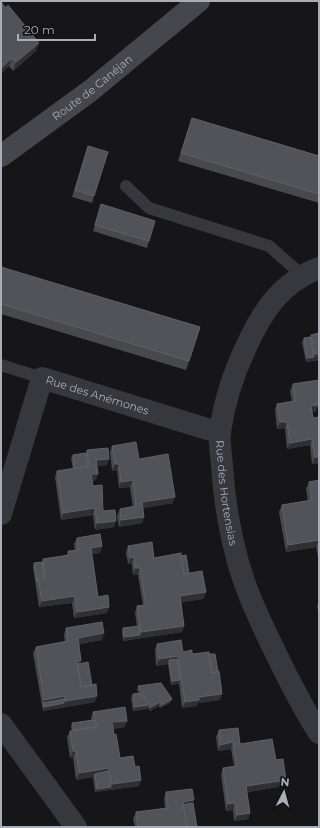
<svg xmlns="http://www.w3.org/2000/svg" width="320" height="828" font-family="Montserrat,sans-serif">
<style>
.lines{fill:none;stroke-linecap:round;stroke-linejoin:round}
.lane{stroke:#37383d;stroke-width:12}
.street{stroke:#37383d;stroke-width:22}
.secondary{stroke:#45474d;stroke-width:22}
.wall{fill:#47494d}
.shaded-wall{fill:#2f3033}
.building{fill:#525359;stroke:#5f6168}
.labels{text-anchor:middle;dominant-baseline:central;stroke-width:4;stroke-linejoin:round;paint-order:stroke}
.street-label{font-size:11px;fill:#a8adb8;stroke:#111113}
</style>
<rect width="100%" height="100%" fill="#161618"/>
<g class="lines">
<g class="lane">
<polyline points="126,186 149,208 269,246 302,275"/>
<polyline points="1,365 42,378"/>
</g>
<g class="street">
<path id="s1" d="M319 268C282 282 263 310 247 345 234 372 224 402 220 432 219 442 221 455 222 465 224 502 232 546 244 581 254 610 268 637 281 664 293 688 305 712 319 733"/>
<path id="s2" d="M1 514 42 378 220 433"/>
<polyline points="1,724 76,827"/>
</g>
<path class="secondary" id="s3" d="M1 156 90 91 199 1"/>
</g>
<g class="wall">
<polygon points="1,2 36,51 13,71 9,66 1,73"/>
<polygon points="192,118 319,156 319,203 178,161"/>
<polygon points="88,146 94,196 92,203 72,197"/>
<polygon points="101,204 149,241 147,248 93,231"/>
<polygon points="1,267 189,361 186,370 1,314"/>
<polygon points="319,333 319,360 306,362 302,342 304,338 310,337 311,335"/>
<polygon points="319,380 319,406 318,406 315,412 312,412 313,418 319,418 319,463 312,464 310,445 287,449 285,428 277,429 275,410 277,404 292,401 290,391 293,384"/>
<polygon points="112,446 139,459 173,503 143,508 144,517 142,523 119,527 117,516 120,509 133,507 130,487 119,488 117,470 112,471 110,452"/>
<polygon points="87,450 107,465 97,466 96,480 92,481 93,486 103,511 114,527 95,530 93,515 61,520 55,477 57,471 73,469 71,458 73,455 86,453"/>
<polygon points="319,480 319,562 316,547 286,552 279,512 282,505 308,501 306,489 309,482"/>
<polygon points="77,538 102,546 100,553 91,554 98,597 109,607 107,613 74,618 72,603 39,607 33,567 34,563 42,562 43,559 67,555 68,551 75,550 74,544"/>
<polygon points="128,546 154,558 181,556 189,573 206,592 203,599 181,602 184,626 182,632 123,641 122,632 123,628 137,626 135,613 137,606 143,605 138,575 133,575 132,564 128,564 126,553"/>
<polygon points="319,602 319,615 317,606"/>
<polygon points="66,628 102,640 79,644 80,664 92,685 95,702 43,711 33,653 36,647 65,642 64,635"/>
<polygon points="157,644 192,654 220,700 198,703 197,706 182,708 179,683 171,685 168,664 156,666 155,650"/>
<polygon points="138,686 172,699 170,703 160,708 159,706 150,711 148,707 147,709 133,711 131,698 133,694 139,693 137,690"/>
<polygon points="93,712 125,727 113,729 114,735 120,758 135,767 139,786 95,792 93,777 76,780 73,757 70,758 67,737 70,731 72,731 71,727 72,723 91,720 91,718"/>
<polygon points="219,730 240,744 276,760 284,786 247,792 250,813 248,819 234,821 233,810 226,811 221,775 223,768 234,766 231,749 218,751 216,737"/>
<polygon points="166,792 193,803 196,827 135,827 133,819 136,812 165,808 164,799"/>
</g>
<g class="shaded-wall">
<polygon points="39,43 36,51 13,71 16,62"/>
<polygon points="12,58 9,66 1,73 1,68"/>
<polygon points="315,354 319,354 319,360 306,362 307,358 314,357"/>
<polygon points="319,399 319,406 318,406 315,412 309,413 311,406 317,400"/>
<polygon points="280,422 287,422 285,428 277,429"/>
<polygon points="312,439 310,445 287,449 290,443"/>
<polygon points="315,457 319,457 319,463 312,464"/>
<polygon points="109,459 107,465 94,467 96,460"/>
<polygon points="115,464 119,464 117,470 112,471"/>
<polygon points="91,474 98,474 96,480 89,481"/>
<polygon points="133,480 130,487 119,488 121,482"/>
<polygon points="175,497 173,503 139,509 142,502"/>
<polygon points="95,508 93,515 61,520 63,513"/>
<polygon points="144,517 142,523 119,527 121,520"/>
<polygon points="116,521 114,527 95,530 97,523"/>
<polygon points="319,540 316,547 286,552 288,545"/>
<polygon points="102,546 100,553 88,555 91,548"/>
<polygon points="134,557 132,564 128,564 130,558"/>
<polygon points="135,568 140,568 138,575 133,575"/>
<polygon points="206,592 203,599 178,603 180,596"/>
<polygon points="75,596 72,603 39,607 42,601"/>
<polygon points="109,607 107,613 74,618 77,612"/>
<polygon points="184,626 182,632 123,641 124,637 140,635 141,632"/>
<polygon points="104,633 102,640 75,644 78,638"/>
<polygon points="178,656 176,662 169,660 168,664 156,666 159,659"/>
<polygon points="77,661 81,661 79,667"/>
<polygon points="180,680 179,684 171,685 172,681"/>
<polygon points="222,694 220,700 198,703 197,706 182,708 185,702 199,697"/>
<polygon points="65,696 62,703 43,703 44,700"/>
<polygon points="97,696 95,702 43,711 44,707 64,703 65,701"/>
<polygon points="172,699 170,703 160,708 162,705"/>
<polygon points="160,702 159,706 150,711 151,707"/>
<polygon points="148,705 147,709 133,711 135,707"/>
<polygon points="127,721 125,727 110,729 112,722"/>
<polygon points="233,742 231,749 218,751 220,745"/>
<polygon points="73,751 76,751 73,757 70,758"/>
<polygon points="109,768 107,775 95,774 93,777 76,780 79,773"/>
<polygon points="141,780 139,786 95,792 97,789 111,787 112,784"/>
<polygon points="286,780 284,786 244,793 246,786"/>
<polygon points="194,800 192,807 182,809 183,802"/>
<polygon points="235,803 233,810 226,811 228,804"/>
<polygon points="250,813 248,819 234,821 237,815"/>
</g>
<g class="building">
<polygon points="1,2 6,8 8,5 39,43 16,62 12,58 1,68"/>
<polygon points="192,118 319,156 319,194 181,153"/>
<polygon points="88,146 108,152 94,196 75,190"/>
<polygon points="101,204 155,221 149,241 95,225"/>
<polygon points="1,267 200,327 189,361 1,304"/>
<polygon points="319,333 319,354 315,354 311,335"/>
<polygon points="310,337 314,357 307,358 304,338"/>
<polygon points="319,380 319,399 317,400 318,405 311,406 313,418 319,417 319,457 315,457 312,439 290,443 287,422 280,422 277,404 295,401 293,384"/>
<polygon points="136,442 139,459 168,454 175,497 142,502 144,517 121,520 120,509 136,506 133,480 121,482 119,464 115,464 112,446"/>
<polygon points="108,448 109,459 96,460 98,474 91,474 93,486 102,485 103,511 115,510 116,521 97,523 95,508 63,513 57,471 89,466 87,450"/>
<polygon points="86,453 88,467 74,468 73,455"/>
<polygon points="319,480 319,542 319,540 288,545 282,505 312,500 309,482"/>
<polygon points="100,534 102,546 91,548 98,597 108,595 109,607 77,612 75,596 42,601 38,579 45,578 43,559 69,555 68,551 78,550 77,538"/>
<polygon points="152,542 154,558 181,553 184,574 202,571 206,592 180,596 184,626 141,632 137,606 146,605 140,568 135,568 134,557 130,558 128,546"/>
<polygon points="186,555 189,573 184,574 181,556"/>
<polygon points="42,562 44,579 38,579 37,582 34,563"/>
<polygon points="102,622 104,633 78,638 81,661 77,661 81,687 96,684 97,696 65,701 65,696 44,700 36,647 68,641 66,628"/>
<polygon points="139,626 140,635 124,637 123,628"/>
<polygon points="181,640 183,652 192,650 192,654 209,652 212,673 219,671 222,694 199,697 199,700 185,702 178,656 159,659 157,644"/>
<polygon points="209,654 215,654 218,672 212,673"/>
<polygon points="177,659 180,680 172,681 169,660"/>
<polygon points="88,662 92,685 81,687 78,664"/>
<polygon points="161,683 172,699 162,705 160,702 151,707 138,686"/>
<polygon points="140,693 148,705 135,707 133,694"/>
<polygon points="64,699 64,703 44,707 43,703"/>
<polygon points="125,707 127,721 112,722 114,735 116,734 120,758 133,756 135,767 139,766 141,780 112,784 109,768 79,773 76,751 73,751 70,731 97,727 93,712"/>
<polygon points="94,720 95,727 74,730 72,723"/>
<polygon points="238,728 240,744 272,739 276,760 283,759 286,780 246,786 250,813 237,815 235,803 228,804 223,768 237,766 233,742 220,745 219,730"/>
<polygon points="108,771 111,787 97,789 95,774"/>
<polygon points="192,789 194,800 183,802 187,827 138,827 136,812 168,808 166,792"/>
<polygon points="193,803 197,827 187,827 183,805"/>
</g>
<g class="labels">
<g class="street-label">
<text stroke="none"><textPath href="#s3" startOffset="114">Route de Canéjan</textPath></text>
<text stroke="none"><textPath href="#s2" startOffset="200">Rue des Anémones</textPath></text>
<text stroke="none"><textPath href="#s1" startOffset="261">Rue des Hortensias</textPath></text>
</g>
</g>
<rect width="320" height="828" fill="none" stroke="#a8adb8" stroke-width="4"/>
<g transform="translate(284 792) rotate(6)" stroke="#111113" stroke-width="3" paint-order="stroke">
<path d="M0-3L7 15L0 10L-7 15Z" fill="#a8adb8"/>
<text y="-6" font-size="11" font-weight="bold" text-anchor="middle" fill="#a8adb8">N</text>
</g>
<path d="M18 34v6h77v-6" fill="none" stroke="#a8adb8" stroke-width="2"/>
<text x="24" y="34" font-size="12" fill="#a8adb8" stroke="#111113" stroke-width="3" paint-order="stroke">20 m</text>
</svg>
